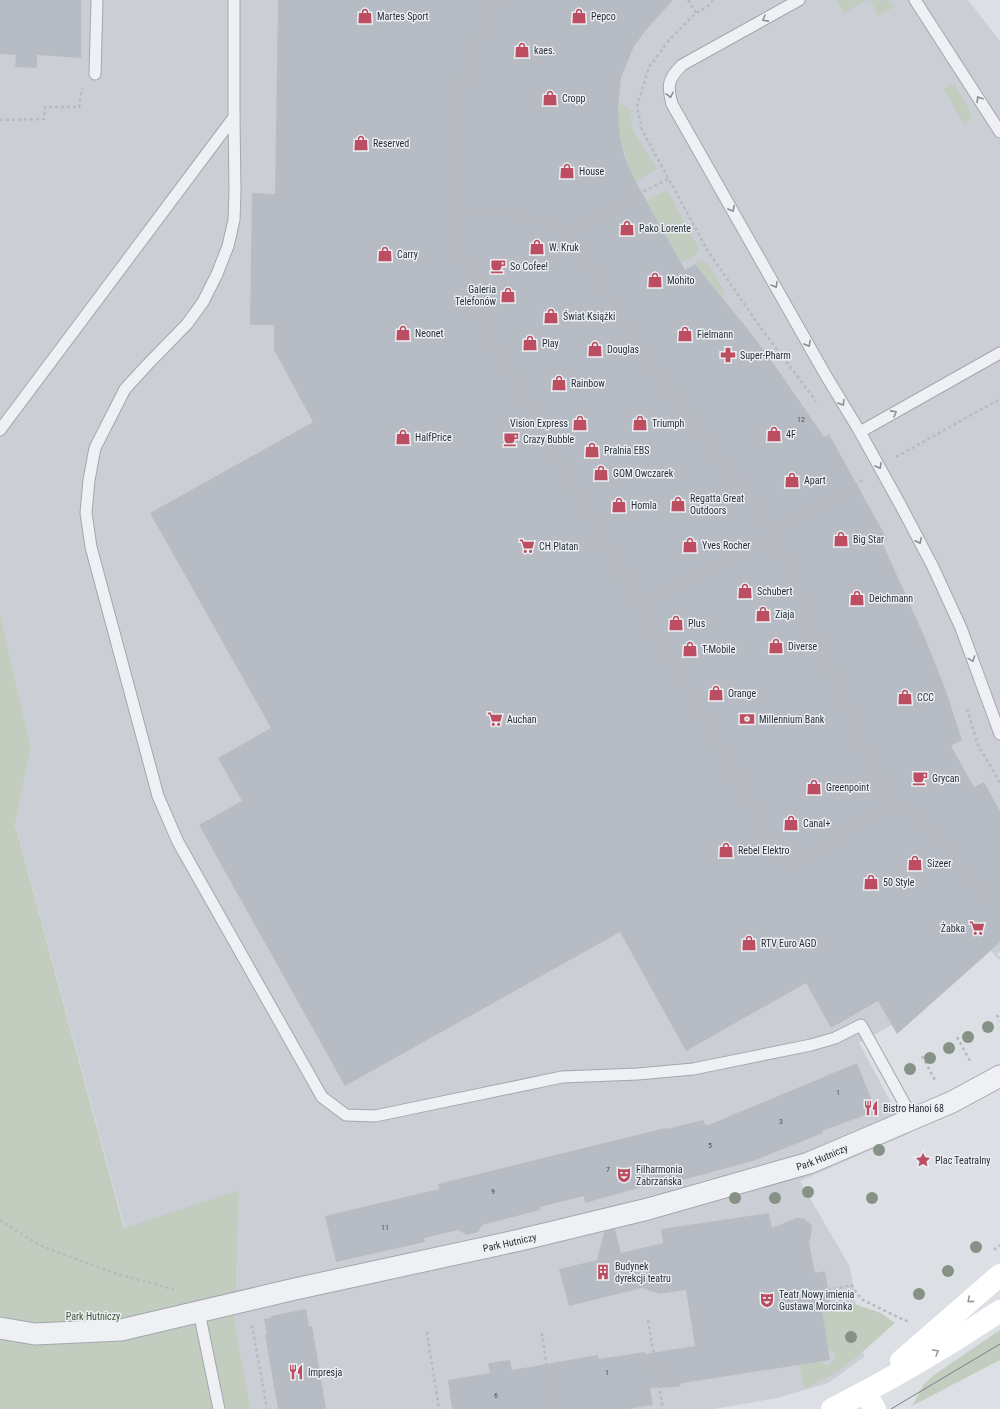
<svg xmlns="http://www.w3.org/2000/svg" width="1000" height="1409" font-family="'Roboto Condensed',sans-serif">
<style>
.built{fill:#cbcfd5}
.green{fill:#c3cdbf}
.building{fill:#b7bcc4}
.lines{fill:none;stroke-linecap:round;stroke-linejoin:round}
.lane-casing{stroke:#a2a7ae;stroke-width:13}
.street-casing{stroke:#a2a7ae;stroke-width:23}
.path{stroke:#b7babf;stroke-width:2.5;stroke-dasharray:3 3;stroke-linecap:butt}
.lane{stroke:#eff0f3;stroke-width:11}
.street{stroke:#eff0f3;stroke-width:21}
.secondary{stroke:#fff;stroke-width:22}
.tram{stroke:#78808c;stroke-width:1}
.tree{fill:#859285}
.oneway{stroke:#8c9096}
.oneway2{stroke:#94979c}
.labels{text-anchor:middle;dominant-baseline:central;stroke-width:3;stroke-linejoin:round;paint-order:stroke}
.number-label{font-size:8px;fill:#4c525c}
.poi-label{font-size:10px;fill:#282f39;stroke:#ebeff3;text-anchor:start}
.street-label{font-size:10px;fill:#282f39;stroke:#ebeff3}
.park-label{font-size:10px;fill:#3d5337;stroke:#ebeff3}
</style>
<rect width="100%" height="100%" fill="#dce0e5"/>
<polygon class="built" points="0,0 968,0 1000,41 1000,951 997,954 1000,957 1000,959 999,960 991,951 898,1033 892,1025 859,1043 908,1134 800,1181 850,1267 864,1357 828,1383 777,1398 714,1409 251,1409 235,1324 239,1190 125,1229 15,823 31,747 0,614"/>
<g class="green">
<polygon points="836,0 867,0 844,13"/>
<polygon points="870,0 887,0 894,5 894,7 879,16"/>
<polygon points="954,84 971,112 970,120 964,125 944,89"/>
<path d="M618 104 624 105 631 110 632 128 657 169 636 182C625 157 616 132 618 104Z"/>
<polygon points="667,190 700,250 694,256 681,263 647,200"/>
<polygon points="700,260 707,262 725,293 722,296 695,264"/>
<polygon points="0,614 31,747 15,824 124,1228 239,1190 235,1324 251,1409 0,1409"/>
<path d="M855 1304 881 1313 895 1323C867 1347 840 1376 804 1388L799 1365 819 1361 828 1366 837 1355 828 1348 820 1310Z"/>
<polygon points="1000,1330 1000,1360 912,1406 924,1384 934,1375"/>
</g>
<g class="building">
<polygon points="0,0 81,0 81,58 37,55 37,68 15,67 16,55 0,54"/>
<polygon points="278,0 673,0 646,30 634,46 621,78 618,110 620,136 625,158 636,182 685,270 695,264 754,337 783,377 824,437 829,434 887,539 882,542 925,638 945,688 962,740 951,746 974,787 984,782 1000,811 1000,942 897,1034 878,1001 831,1028 806,983 686,1051 620,932 345,1086 199,825 242,801 218,758 271,728 150,513 313,422 274,350 274,325 250,325 252,193 275,194"/>
<polygon points="857,1063 876,1111 822,1131 823,1133 756,1160 657,1187 663,1181 585,1203 584,1196 540,1207 540,1210 482,1225 478,1232 467,1235 458,1230 424,1238 425,1242 336,1262 325,1216 439,1189 438,1184 665,1128 666,1129 703,1120 706,1126"/>
<polygon points="769,1213 772,1228 796,1218 800,1218 805,1219 812,1226 811,1237 809,1242 815,1273 825,1271 831,1308 822,1310 830,1360 683,1383 678,1387 650,1388 653,1405 628,1409 452,1409 448,1380 490,1373 488,1363 510,1360 512,1370 598,1355 599,1359 645,1352 645,1354 695,1346 686,1290 660,1294 642,1288 569,1306 559,1269 597,1260 604,1232 615,1229 621,1253 663,1243 661,1229"/>
<polygon points="306,1309 309,1327 312,1326 326,1409 278,1409 265,1335 267,1334 264,1319 271,1318 271,1316"/>
</g>
<g class="lines">
<g class="lane-casing">
<g id="lane">
<path d="M799 0 682 65C668 79 667 85 672 104L825 374 860 432 901 506 933 567 961 628 1000 734"/>
<polyline points="915,0 1000,132"/>
<polyline points="95,74 97,0"/>
<polyline points="234,117 235,191 234,220 228,246 217,274 203,302 187,324 148,364 125,389 95,448 89,480 86,513 91,547 158,796 178,842 322,1097 346,1115 375,1116 562,1077 638,1074 693,1069 811,1045 835,1038 861,1025 913,1119"/>
<polyline points="0,430 234,117 234,0"/>
<polyline points="860,432 1000,353"/>
<polyline points="199,1312 219,1409"/>
</g>
</g>
<g class="street-casing">
<g id="street">
<path id="s1" d="M0 1328 35 1334 121 1330 295 1289 520 1240 648 1209 809 1163 952 1102 1000 1076"/>
</g>
</g>
<g class="path">
<polyline points="688,0 696,13"/>
<polyline points="713,0 708,6 696,13 669,40 649,67 637,106 642,130 708,251 760,327 816,401"/>
<polyline points="0,120 44,119 45,107 79,107 82,88"/>
<polyline points="459,213 457,181 457,127 466,65 493,8 499,0"/>
<polyline points="570,232 642,192 668,179"/>
<polyline points="896,457 1000,399"/>
<polyline points="641,607 774,533 864,479"/>
<polyline points="967,709 978,745 1000,783"/>
<polyline points="895,804 786,866 474,308 463,260 459,213 520,215 547,222 570,232 636,344 774,533 861,743 895,804 918,816 1000,912"/>
<polyline points="997,1015 1000,1021"/>
<polyline points="957,1037 971,1063"/>
<polyline points="922,1056 936,1082"/>
<polyline points="0,1220 39,1245 114,1273 176,1290"/>
<polyline points="994,1250 1000,1245"/>
<polyline points="828,1290 852,1285 857,1294 863,1300 906,1321 908,1320"/>
<polyline points="648,1320 663,1409"/>
<polyline points="252,1325 267,1409"/>
<polyline points="427,1332 439,1409"/>
<polyline points="542,1333 553,1409"/>
</g>
<use href="#lane" class="lane"/>
<use href="#street" class="street"/>
<g class="secondary">
<polyline points="901,1361 1000,1275"/>
<polyline points="865,1392 875,1409"/>
<path d="M832 1409C890 1380 946 1347 1000 1311"/>
</g>
<polyline class="tram" points="891,1409 1000,1344"/>
</g>
<g class="tree">
<circle cx="988" cy="1027" r="6"/>
<circle cx="968" cy="1037" r="6"/>
<circle cx="949" cy="1048" r="6"/>
<circle cx="930" cy="1058" r="6"/>
<circle cx="910" cy="1069" r="6"/>
<circle cx="879" cy="1150" r="6"/>
<circle cx="808" cy="1192" r="6"/>
<circle cx="735" cy="1198" r="6"/>
<circle cx="775" cy="1198" r="6"/>
<circle cx="872" cy="1198" r="6"/>
<circle cx="976" cy="1247" r="6"/>
<circle cx="948" cy="1271" r="6"/>
<circle cx="919" cy="1294" r="6"/>
<circle cx="851" cy="1337" r="6"/>
</g>
<defs><path id="oneway-chevron" d="M-2-3.5L2.5 0L-2 3.5" fill="none" stroke-width="1.6" stroke-linecap="round" stroke-linejoin="round"/></defs>
<g class="oneway">
<use href="#oneway-chevron" transform="translate(765 19) rotate(151)"/>
<use href="#oneway-chevron" transform="translate(670 95) rotate(78)"/>
<use href="#oneway-chevron" transform="translate(979 99) rotate(-122)"/>
<use href="#oneway-chevron" transform="translate(732 209) rotate(61)"/>
<use href="#oneway-chevron" transform="translate(775 285) rotate(60)"/>
<use href="#oneway-chevron" transform="translate(808 344) rotate(61)"/>
<use href="#oneway-chevron" transform="translate(842 403) rotate(59)"/>
<use href="#oneway-chevron" transform="translate(894 413) rotate(-29)"/>
<use href="#oneway-chevron" transform="translate(879 466) rotate(61)"/>
<use href="#oneway-chevron" transform="translate(919 541) rotate(63)"/>
<use href="#oneway-chevron" transform="translate(972 659) rotate(70)"/>
</g>
<g class="oneway2">
<use href="#oneway-chevron" transform="translate(970 1300) rotate(139)"/>
<use href="#oneway-chevron" transform="translate(936 1352) rotate(-30)"/>
</g>
<defs>
<g id="shop-bare" transform="scale(1.2)"><path d="M-5-2.5h2.3a2.7 3.5 0 0 1 5.4 0H5L5.5 6h-11ZM-1.5-2.5h3a1.5 2.3 0 0 0-3 0Z" fill="#bd4e61" stroke="#ebeff3" stroke-width="2.5" paint-order="stroke"/></g>
<g id="cafe-bare" transform="scale(1.2)"><path d="M-5.5-4.5H6V0H3Q3 3.5 0 3.5H-2.5Q-5.5 3.5-5.5 0ZM3-3.2v2h1.7v-2ZM-6 4.5H4V6H-6Z" fill="#bd4e61" stroke="#ebeff3" stroke-width="2.5" paint-order="stroke"/></g>
<g id="pharmacy-bare" transform="scale(1.2)"><path d="M-2-6h4v4h4v4h-4v4h-4v-4h-4v-4h4Z" fill="#bd4e61" stroke="#ebeff3" stroke-width="2.5" paint-order="stroke"/></g>
<g id="supermarket-bare" transform="scale(1.2)"><path d="M-6-5.5h2.5l.6 2H6L4.5 2H-2.5L-4.4-4H-6ZM-1.5 3.2a1.3 1.3 0 1 0 .1 0ZM3 3.2a1.3 1.3 0 1 0 .1 0Z" fill="#bd4e61" stroke="#ebeff3" stroke-width="2.5" paint-order="stroke"/></g>
<g id="bank-bare" transform="scale(1.2)"><path d="M-6-4H6V4H-6ZM0-2.3a2.3 2.3 0 1 0 0 4.6a2.3 2.3 0 1 0 0-4.6Z" fill="#bd4e61" stroke="#ebeff3" stroke-width="2.5" paint-order="stroke"/></g>
<g id="restaurant-bare" transform="scale(1.2)"><path d="M-5-6h1v4h1v-4h1v4h1v-4h1v5L-1.5 .5V6h-2V.5L-5-1ZM5-6V6H3V1.5H1.5Q1.5-4 5-6Z" fill="#bd4e61" stroke="#ebeff3" stroke-width="2.5" paint-order="stroke"/></g>
<g id="sight-bare" transform="scale(1.2)"><path d="M0-6L1.8-2.2L6-1.7L2.9 1.2L3.7 5.4L0 3.3L-3.7 5.4L-2.9 1.2L-6-1.7L-1.8-2.2Z" fill="#bd4e61" stroke="#ebeff3" stroke-width="2.5" paint-order="stroke"/></g>
<g id="theatre-bare" transform="scale(1.2)"><path d="M-5-5.5Q0-4 5-5.5V0Q5 5 0 6Q-5 5-5 0ZM-3.3-2.5H-1v1.5H-3.3ZM1-2.5H3.3v1.5H1ZM-2.8 1Q0 5.5 2.8 1Z" fill="#bd4e61" stroke="#ebeff3" stroke-width="2.5" paint-order="stroke"/></g>
<g id="building-bare" transform="scale(1.2)"><path d="M-4-6H4V6H1V3H-1V6H-4ZM-2.5-4.3h1.7v1.8h-1.7ZM.8-4.3h1.7v1.8H.8ZM-2.5-1h1.7V.8h-1.7ZM.8-1h1.7V.8H.8Z" fill="#bd4e61" stroke="#ebeff3" stroke-width="2.5" paint-order="stroke"/></g>
</defs>
<g fill-rule="evenodd">
<use href="#shop-bare" x="365" y="16"/>
<use href="#shop-bare" x="579" y="16"/>
<use href="#shop-bare" x="522" y="50"/>
<use href="#shop-bare" x="550" y="98"/>
<use href="#shop-bare" x="361" y="143"/>
<use href="#shop-bare" x="567" y="171"/>
<use href="#shop-bare" x="627" y="228"/>
<use href="#shop-bare" x="537" y="247"/>
<use href="#shop-bare" x="385" y="254"/>
<use href="#cafe-bare" x="498" y="266"/>
<use href="#shop-bare" x="655" y="280"/>
<use href="#shop-bare" x="508" y="295"/>
<use href="#shop-bare" x="551" y="316"/>
<use href="#shop-bare" x="403" y="333"/>
<use href="#shop-bare" x="685" y="334"/>
<use href="#shop-bare" x="530" y="343"/>
<use href="#shop-bare" x="595" y="349"/>
<use href="#pharmacy-bare" x="728" y="355"/>
<use href="#shop-bare" x="559" y="383"/>
<use href="#shop-bare" x="580" y="423"/>
<use href="#shop-bare" x="640" y="423"/>
<use href="#shop-bare" x="774" y="434"/>
<use href="#shop-bare" x="403" y="437"/>
<use href="#cafe-bare" x="511" y="439"/>
<use href="#shop-bare" x="592" y="450"/>
<use href="#shop-bare" x="601" y="473"/>
<use href="#shop-bare" x="792" y="480"/>
<use href="#shop-bare" x="678" y="504"/>
<use href="#shop-bare" x="619" y="505"/>
<use href="#shop-bare" x="841" y="539"/>
<use href="#shop-bare" x="690" y="545"/>
<use href="#supermarket-bare" x="527" y="546"/>
<use href="#shop-bare" x="745" y="591"/>
<use href="#shop-bare" x="857" y="598"/>
<use href="#shop-bare" x="763" y="614"/>
<use href="#shop-bare" x="676" y="623"/>
<use href="#shop-bare" x="776" y="646"/>
<use href="#shop-bare" x="690" y="649"/>
<use href="#shop-bare" x="716" y="693"/>
<use href="#shop-bare" x="905" y="697"/>
<use href="#supermarket-bare" x="495" y="719"/>
<use href="#bank-bare" x="747" y="719"/>
<use href="#cafe-bare" x="920" y="778"/>
<use href="#shop-bare" x="814" y="787"/>
<use href="#shop-bare" x="791" y="823"/>
<use href="#shop-bare" x="726" y="850"/>
<use href="#shop-bare" x="915" y="863"/>
<use href="#shop-bare" x="871" y="882"/>
<use href="#supermarket-bare" x="977" y="928"/>
<use href="#shop-bare" x="749" y="943"/>
<use href="#restaurant-bare" x="871" y="1108"/>
<use href="#sight-bare" x="923" y="1160"/>
<use href="#theatre-bare" x="624" y="1175"/>
<use href="#building-bare" x="603" y="1272"/>
<use href="#theatre-bare" x="767" y="1300"/>
<use href="#restaurant-bare" x="296" y="1372"/>
</g>
<g class="labels">
<g class="number-label">
<text x="801" y="419">12</text>
<text x="838" y="1092">1</text>
<text x="781" y="1121">3</text>
<text x="710" y="1145">5</text>
<text x="608" y="1169">7</text>
<text x="493" y="1191">9</text>
<text x="385" y="1227">11</text>
<text x="607" y="1372">1</text>
<text x="496" y="1395">6</text>
</g>
<g class="poi-label">
<text x="377" y="16">Martes Sport</text>
<text x="591" y="16">Pepco</text>
<text x="534" y="50">kaes.</text>
<text x="562" y="98">Cropp</text>
<text x="373" y="143">Reserved</text>
<text x="579" y="171">House</text>
<text x="639" y="228">Pako Lorente</text>
<text x="549" y="247">W. Kruk</text>
<text x="397" y="254">Carry</text>
<text x="510" y="266">So Cofee!</text>
<text x="667" y="280">Mohito</text>
<text x="496" y="289" text-anchor="end">Galeria<tspan x="496" dy="12">Telefonów</tspan></text>
<text x="563" y="316">Świat Książki</text>
<text x="415" y="333">Neonet</text>
<text x="697" y="334">Fielmann</text>
<text x="542" y="343">Play</text>
<text x="607" y="349">Douglas</text>
<text x="740" y="355">Super-Pharm</text>
<text x="571" y="383">Rainbow</text>
<text x="568" y="423" text-anchor="end">Vision Express</text>
<text x="652" y="423">Triumph</text>
<text x="786" y="434">4F</text>
<text x="415" y="437">HalfPrice</text>
<text x="523" y="439">Crazy Bubble</text>
<text x="604" y="450">Pralnia EBS</text>
<text x="613" y="473">GOM Owczarek</text>
<text x="804" y="480">Apart</text>
<text x="690" y="498">Regatta Great<tspan x="690" dy="12">Outdoors</tspan></text>
<text x="631" y="505">Homla</text>
<text x="853" y="539">Big Star</text>
<text x="702" y="545">Yves Rocher</text>
<text x="539" y="546">CH Platan</text>
<text x="757" y="591">Schubert</text>
<text x="869" y="598">Deichmann</text>
<text x="775" y="614">Ziaja</text>
<text x="688" y="623">Plus</text>
<text x="788" y="646">Diverse</text>
<text x="702" y="649">T-Mobile</text>
<text x="728" y="693">Orange</text>
<text x="917" y="697">CCC</text>
<text x="507" y="719">Auchan</text>
<text x="759" y="719">Millennium Bank</text>
<text x="932" y="778">Grycan</text>
<text x="826" y="787">Greenpoint</text>
<text x="803" y="823">Canal+</text>
<text x="738" y="850">Rebel Elektro</text>
<text x="927" y="863">Sizeer</text>
<text x="883" y="882">50 Style</text>
<text x="965" y="928" text-anchor="end">Żabka</text>
<text x="761" y="943">RTV Euro AGD</text>
<text x="883" y="1108">Bistro Hanoi 68</text>
<text x="935" y="1160">Plac Teatralny</text>
<text x="636" y="1169">Filharmonia<tspan x="636" dy="12">Zabrzańska</tspan></text>
<text x="615" y="1266">Budynek<tspan x="615" dy="12">dyrekcji teatru</tspan></text>
<text x="779" y="1294">Teatr Nowy imienia<tspan x="779" dy="12">Gustawa Morcinka</tspan></text>
<text x="308" y="1372">Impresja</text>
</g>
<g class="street-label">
<text stroke="none"><textPath href="#s1" startOffset="844">Park Hutniczy</textPath></text>
<text stroke="none"><textPath href="#s1" startOffset="520">Park Hutniczy</textPath></text>
</g>
<g class="park-label">
<text x="93" y="1316">Park Hutniczy</text>
</g>
</g>
</svg>
